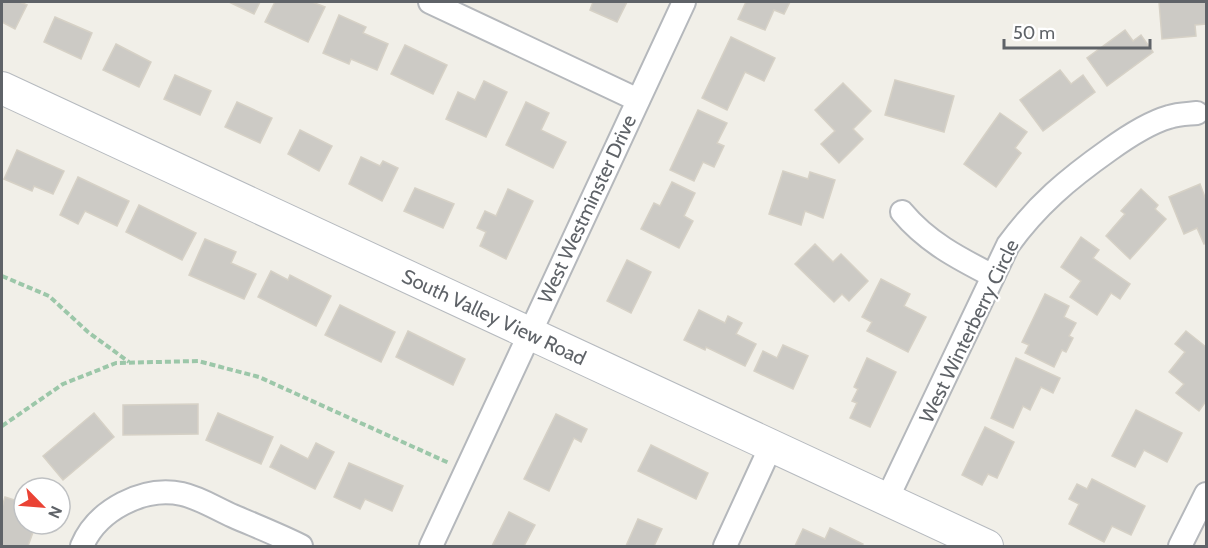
<svg xmlns="http://www.w3.org/2000/svg" width="1208" height="548" font-family="Cabin,sans-serif">
<style>
.building{fill:#cccac5;stroke:#d6d1c6;stroke-width:1.5}
.lines{fill:none;stroke-linecap:round;stroke-linejoin:round}
.street-casing{stroke:#b5b8bc;stroke-width:26}
.secondary-casing{stroke:#b6babf;stroke-width:34}
.path{stroke:#9cc7a9;stroke-width:4;stroke-dasharray:6 3;stroke-linecap:butt}
.street{stroke:#fff;stroke-width:22}
.secondary{stroke:#fff;stroke-width:32}
.labels{text-anchor:middle;dominant-baseline:central;stroke-width:4.5;stroke-linejoin:round;paint-order:stroke}
.street-label{font-size:20px;fill:#5f6368;stroke:#fff}
</style>
<rect width="100%" height="100%" fill="#f1efe8"/>
<g class="building">
<polygon points="2,2 20,2 27,5 15,29 2,22"/>
<polygon points="229,2 260,2 254,14"/>
<polygon points="275,2 312,2 325,7 308,42 265,22"/>
<polygon points="593,2 627,2 617,22 590,10"/>
<polygon points="746,2 790,2 784,14 774,10 765,30 738,19"/>
<polygon points="1159,2 1206,2 1206,24 1195,25 1196,36 1162,39"/>
<polygon points="339,15 366,27 363,33 388,44 377,70 351,59 349,64 323,53"/>
<polygon points="55,17 92,33 81,59 44,42"/>
<polygon points="1125,30 1133,41 1141,35 1153,52 1107,86 1087,58"/>
<polygon points="731,37 775,58 764,81 745,72 727,110 702,98"/>
<polygon points="116,44 151,62 139,87 103,70"/>
<polygon points="405,45 447,65 433,94 391,74"/>
<polygon points="1060,70 1071,84 1083,75 1095,92 1043,131 1020,100"/>
<polygon points="175,75 211,91 200,115 164,99"/>
<polygon points="895,80 954,96 944,132 885,115"/>
<polygon points="484,81 507,92 486,137 446,119 458,92 475,100"/>
<polygon points="843,83 871,111 853,129 863,139 839,163 821,144 835,131 815,110"/>
<polygon points="237,102 272,118 260,143 225,127"/>
<polygon points="526,102 549,113 541,130 566,142 553,168 506,145"/>
<polygon points="698,110 727,123 717,143 724,146 714,167 703,162 694,181 670,170"/>
<polygon points="1000,113 1027,132 1015,148 1021,153 996,187 964,164"/>
<polygon points="300,130 332,146 319,171 288,154"/>
<polygon points="17,150 64,171 53,194 34,186 32,191 4,179"/>
<polygon points="361,157 380,166 383,161 398,168 382,201 349,184"/>
<polygon points="783,171 808,179 810,172 835,180 823,218 805,211 801,225 769,214"/>
<polygon points="78,177 129,201 117,226 85,211 78,224 60,215"/>
<polygon points="672,182 695,193 684,216 693,221 679,248 641,229 654,203 660,206"/>
<polygon points="1200,184 1206,200 1206,243 1204,244 1197,228 1184,234 1169,197"/>
<polygon points="415,188 454,204 443,228 404,211"/>
<polygon points="508,189 533,201 506,259 480,246 486,232 477,228 485,211 496,216"/>
<polygon points="1141,189 1158,205 1155,209 1166,219 1130,259 1106,236 1125,214 1121,211"/>
<polygon points="139,205 196,233 182,260 126,232"/>
<polygon points="1081,237 1099,250 1093,258 1130,284 1120,299 1111,293 1097,315 1070,297 1081,281 1061,267"/>
<polygon points="205,239 236,252 231,263 256,274 244,299 189,275"/>
<polygon points="815,244 833,262 841,254 868,281 849,301 842,294 834,302 795,264"/>
<polygon points="627,260 651,272 631,313 607,301"/>
<polygon points="271,271 288,280 290,275 331,296 316,326 258,297"/>
<polygon points="881,279 910,294 904,306 926,317 908,352 867,331 872,322 862,317"/>
<polygon points="1045,294 1069,306 1064,317 1076,323 1069,336 1073,338 1066,352 1062,350 1054,367 1025,353 1029,345 1022,342"/>
<polygon points="340,305 395,332 381,362 325,335"/>
<polygon points="699,310 725,323 728,316 742,323 736,334 756,344 745,366 706,347 705,350 684,340"/>
<polygon points="408,331 465,359 453,385 396,357"/>
<polygon points="1186,331 1206,347 1206,401 1199,411 1176,393 1184,384 1169,372 1185,352 1175,344"/>
<polygon points="783,345 808,356 793,389 754,371 763,351 777,358"/>
<polygon points="867,358 896,372 870,427 850,418 857,403 852,401 858,389 854,387"/>
<polygon points="1016,358 1060,378 1053,393 1041,387 1030,410 1023,406 1013,428 991,418"/>
<polygon points="198,404 198,434 123,435 123,405"/>
<polygon points="1136,410 1182,433 1167,462 1144,450 1135,467 1112,456"/>
<polygon points="94,413 114,437 63,480 43,456"/>
<polygon points="218,413 273,437 261,464 206,440"/>
<polygon points="556,414 587,429 581,442 574,438 549,491 524,479"/>
<polygon points="985,427 1014,442 997,478 988,474 982,485 962,475"/>
<polygon points="316,443 334,452 315,489 270,467 281,445 308,459"/>
<polygon points="651,445 708,473 696,499 638,471"/>
<polygon points="349,463 403,486 392,511 365,499 360,509 334,497"/>
<polygon points="1092,479 1145,506 1131,535 1112,526 1104,542 1069,524 1079,504 1069,499 1077,484 1087,489"/>
<polygon points="5,497 24,503 24,524 36,524 28,546 2,546 2,507"/>
<polygon points="509,512 535,525 524,546 492,546"/>
<polygon points="638,519 662,529 654,546 626,546"/>
<polygon points="830,528 863,544 862,546 795,546 803,529 825,539"/>
</g>
<g class="lines">
<g class="street-casing">
<g id="street">
<polyline points="430,2 638,100"/>
<path d="M902 212C927 242 958 258 993 276"/>
<path d="M887 499 1008 245C1037 205 1068 179 1109 150 1127 137 1148 123 1169 117 1178 114 1188 114 1197 113"/>
<path d="M82 546C97 510 143 486 182 494 200 498 217 509 233 516 256 526 279 535 301 546"/>
<polyline points="431,546 684,2"/>
<polyline points="725,546 771,446"/>
<polyline points="1180,546 1206,494"/>
</g>
</g>
<g class="secondary-casing">
<polyline id="secondary" points="2,88 987,546"/>
</g>
<g class="path">
<polyline points="2,276 49,296 88,332 129,362"/>
<polyline points="2,426 63,384 116,363 198,361 259,377 449,463"/>
</g>
<use href="#street" class="street"/>
<use href="#secondary" class="secondary"/>
</g>
<g class="labels">
<g class="street-label">
<text transform="translate(587 209) rotate(-65)">West Westminster Drive</text>
<text transform="translate(494 317) rotate(25)">South Valley View Road</text>
<text transform="translate(969 331) rotate(-64)">West Winterberry Circle</text>
</g>
</g>
<rect width="1208" height="548" fill="none" stroke="#5f6368" stroke-width="6"/>
<g transform="translate(42 506) rotate(115)"><circle r="28" fill="#ffffff" stroke="#bfc1c3" stroke-width="1.5"/>
<path d="M0-4.5L10 22L0 15L-10 22Z" fill="#ea4335"/>
<text y="-9" font-size="16" font-weight="bold" text-anchor="middle" fill="#5f6368">N</text>
</g>
<path d="M1004 39v9h146v-9" fill="none" stroke="#5f6368" stroke-width="3"/>
<text x="1013" y="39" font-size="18" fill="#5f6368" stroke="#ffffff" stroke-width="4.5" paint-order="stroke">50 m</text>
</svg>
